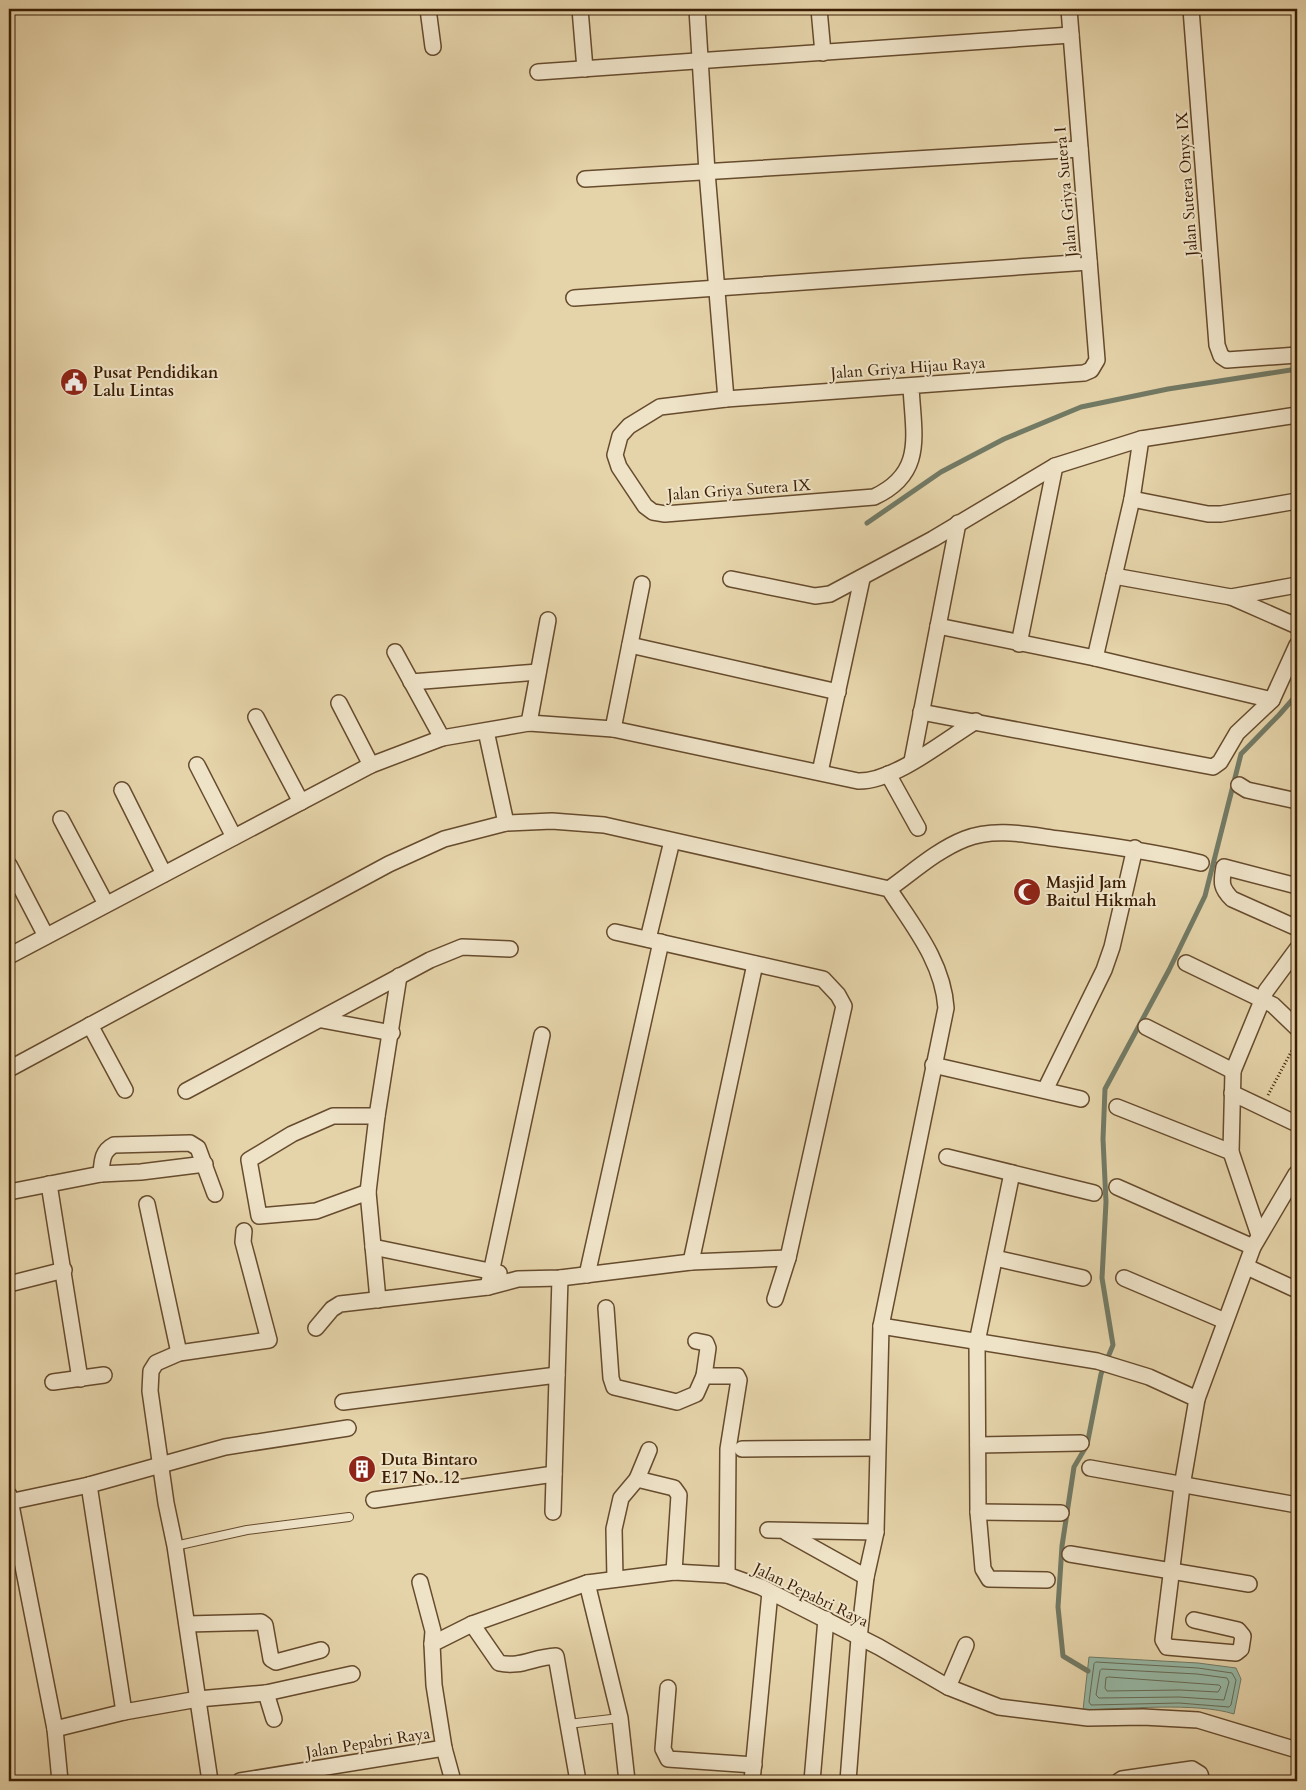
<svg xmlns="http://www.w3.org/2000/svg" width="1306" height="1790" font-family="Cardo,serif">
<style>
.water{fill:#96b8a5;stroke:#727a65}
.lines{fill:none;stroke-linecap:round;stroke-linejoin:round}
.shore{stroke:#686b54;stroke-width:1}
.stream{stroke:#727a65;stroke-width:5}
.lane-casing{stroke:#664b2d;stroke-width:10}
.street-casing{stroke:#664b2d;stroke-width:18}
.path{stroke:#3b1e04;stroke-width:3;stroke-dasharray:1 2.5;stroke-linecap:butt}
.lane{stroke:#eee2c7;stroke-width:8}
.street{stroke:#eee2c7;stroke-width:15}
.labels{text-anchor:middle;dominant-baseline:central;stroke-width:4;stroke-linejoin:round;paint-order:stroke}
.street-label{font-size:16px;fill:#3b1e04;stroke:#eee2c7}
.poi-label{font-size:16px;font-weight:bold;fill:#3b1e04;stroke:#eee2c7;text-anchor:start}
</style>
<rect width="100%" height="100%" fill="#e5d3a9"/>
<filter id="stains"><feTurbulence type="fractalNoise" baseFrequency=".004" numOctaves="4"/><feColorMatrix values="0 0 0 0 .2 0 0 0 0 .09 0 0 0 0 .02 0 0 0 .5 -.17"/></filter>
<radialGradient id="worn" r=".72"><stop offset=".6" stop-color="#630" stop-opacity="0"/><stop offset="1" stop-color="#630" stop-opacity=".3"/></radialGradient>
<path class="water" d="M1089 1657 1198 1663 1236 1668 1241 1679 1234 1714C1196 1702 1125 1709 1083 1710Z"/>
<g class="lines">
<g class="shore">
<polygon points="1096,1662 1198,1668 1232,1673 1236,1680 1231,1705 1229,1707 1179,1703 1091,1705 1089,1702 1094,1664"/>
<polygon points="1102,1669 1197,1674 1227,1678 1229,1682 1224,1700 1179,1697 1099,1698 1096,1695 1100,1671"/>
<polygon points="1109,1677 1219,1685 1221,1687 1218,1692 1180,1690 1107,1691 1105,1688 1106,1678"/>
</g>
<g class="stream">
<polyline points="867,523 941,472 1004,439 1081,407 1168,389 1297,369"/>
<polyline points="1088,1671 1063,1656 1058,1607 1062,1546 1074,1467 1087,1445 1101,1374 1113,1345 1102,1278 1106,1202 1103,1139 1105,1089 1169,970 1205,896 1241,754 1279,715 1293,699 1297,688"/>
</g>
<g class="lane-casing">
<g id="lane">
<polyline points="175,1546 247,1530 349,1517"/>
<polyline points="568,1724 620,1718"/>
</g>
</g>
<g class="street-casing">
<g id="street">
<polyline points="428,9 433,47"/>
<polyline points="580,9 585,69"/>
<polyline points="697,9 707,172 726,399"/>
<polyline points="819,9 823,53"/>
<polyline points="1191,9 1217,345 1221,356 1227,360 1297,355"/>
<polyline points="538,72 1071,35"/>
<polyline points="585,179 1080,149"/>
<polyline points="574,298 1089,262"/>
<path d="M911 386C913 434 926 473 874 497L665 514 653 512 645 506 619 467 615 455 620 436 629 426 660 407 726 399 1084 373 1091 370 1097 360 1069 9"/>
<polyline points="1132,499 1208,514 1221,514 1297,501"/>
<polyline points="1114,576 1231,597 1297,626"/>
<polyline points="731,579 815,596 830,594 933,539 1055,466 1141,439 1297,415"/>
<polyline points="1231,597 1297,585"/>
<polyline points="938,626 1095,658 1272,700"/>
<polyline points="1019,644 1055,466"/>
<polyline points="630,645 838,692"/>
<polyline points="395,652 442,738"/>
<polyline points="1095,658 1132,499 1141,439"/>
<polyline points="411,682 538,672"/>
<polyline points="339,703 371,765"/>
<polyline points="921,712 1213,767 1220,762 1237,733 1272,700 1297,645"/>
<polyline points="256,717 301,802"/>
<polyline points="529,723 548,620"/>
<polyline points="613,729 642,584"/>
<polyline points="486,731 506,823"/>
<polyline points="912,761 958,523"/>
<polyline points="197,765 234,837"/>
<polyline points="820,772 862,579"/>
<polyline points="888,774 918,828"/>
<polyline points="1239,785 1247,790 1297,801"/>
<polyline points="122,790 164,874"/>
<polyline points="61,819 106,904"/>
<polyline points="9,865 46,936"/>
<path d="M1297 886 1224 867C1221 883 1221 888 1232 899L1297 928"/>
<path d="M889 889C913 872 937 850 965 839 994 827 1029 835 1059 839 1107 845 1154 852 1201 863"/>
<polyline points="615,932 823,979 838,995 844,1006 788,1258 775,1299"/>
<polyline points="648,939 672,841"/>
<path d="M9 956 371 765 442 738 529 723 613 729 858 781C894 782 945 740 976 721"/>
<polyline points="1186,963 1273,1005 1297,1028"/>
<polyline points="322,1020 392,1033"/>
<polyline points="90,1025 125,1090"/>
<polyline points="1146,1027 1233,1071"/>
<polyline points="933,1065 1081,1099"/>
<path d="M9 1069 389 864 444 839 506 823 552 821 604 825 889 889C913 926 943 962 946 1008L881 1326 876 1532 866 1577 859 1638 848 1781"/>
<polyline points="1045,1090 1104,970 1112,947 1135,848"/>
<polyline points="186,1091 430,960 462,947 510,949"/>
<polyline points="1232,1093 1297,1124"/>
<polyline points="1117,1107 1231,1152"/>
<polyline points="947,1157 1094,1193"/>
<polyline points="1012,1173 977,1342 978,1512 983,1569 989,1579 1047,1580"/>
<path d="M101 1174C102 1161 102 1151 114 1145L190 1143 198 1148 215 1194"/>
<polyline points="49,1184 80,1379"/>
<polyline points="1117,1187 1253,1247"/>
<polyline points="9,1192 101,1174 141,1172 205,1164"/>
<polyline points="368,1192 316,1211 259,1216 249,1160 292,1134 333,1116 377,1116"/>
<polyline points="147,1204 179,1353"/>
<polyline points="1259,1235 1231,1152 1233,1071 1266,991 1297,949"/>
<polyline points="373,1247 499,1273"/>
<polyline points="995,1258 1083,1278"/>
<polyline points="691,1262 755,964"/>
<polyline points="1247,1267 1297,1290"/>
<polyline points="587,1275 661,942"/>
<polyline points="1124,1278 1225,1321"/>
<polyline points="9,1284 64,1270"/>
<polyline points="488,1287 542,1035"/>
<polyline points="378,1300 368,1192 377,1116 399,976"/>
<polyline points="606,1308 611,1378 614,1387 677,1402 696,1394 704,1376 737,1376 739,1380 728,1449 727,1575"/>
<polyline points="881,1326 1097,1361 1149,1377 1197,1399"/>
<polyline points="316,1328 332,1309 340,1304 488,1287 518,1279 560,1278 691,1262 788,1258"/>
<polyline points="696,1341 706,1343 708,1348 704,1376"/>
<polyline points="53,1382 104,1375"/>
<polyline points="343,1402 557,1375"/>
<polyline points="978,1445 1081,1443"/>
<polyline points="742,1449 876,1448"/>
<polyline points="1090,1468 1297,1505"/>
<polyline points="637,1479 674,1488 679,1495 674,1572"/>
<polyline points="89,1485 124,1712"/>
<polyline points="9,1495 55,1729 60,1781"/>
<polyline points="374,1500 554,1474"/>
<polyline points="9,1502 89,1485 225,1447 348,1428"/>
<polyline points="553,1512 560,1278"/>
<polyline points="978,1512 1061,1513"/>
<polyline points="768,1530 876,1532"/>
<polyline points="787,1533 866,1577"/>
<polyline points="1070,1554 1249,1584"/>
<polyline points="615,1579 614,1529 621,1498 637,1479 649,1450"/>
<polyline points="420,1582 433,1631 432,1644"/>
<polyline points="587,1583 620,1718 627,1781"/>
<polyline points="1194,1620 1238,1630 1243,1636 1241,1649 1236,1653 1167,1647 1163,1640 1182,1486 1197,1399 1253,1247 1296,1174"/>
<polyline points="187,1624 261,1622 265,1625 271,1659 276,1662 321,1650"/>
<path d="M472 1624 499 1663C521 1668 533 1657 556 1656L578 1781"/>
<polyline points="948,1687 966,1645"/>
<polyline points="668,1688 663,1749 668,1759 754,1765"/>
<polyline points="266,1693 274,1719"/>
<polyline points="55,1729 124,1712 198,1699 266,1693 352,1674"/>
<polyline points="444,1748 453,1781"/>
<polyline points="210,1781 175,1546 166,1503 150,1391 151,1371 156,1363 179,1353 269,1340 243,1242 244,1231"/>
<polyline points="240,1781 444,1748 434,1685 432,1644 472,1624 587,1583 674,1572 727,1575 761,1587 879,1647 948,1687 999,1707 1088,1718 1143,1717 1198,1720 1297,1750"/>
<polyline points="752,1781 770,1592"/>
<polyline points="812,1781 826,1619"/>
<polyline points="1119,1781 1122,1779 1192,1769 1200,1774 1202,1781"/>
</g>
</g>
<polyline class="path" points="1268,1095 1296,1043"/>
<use href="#lane" class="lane"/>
<use href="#street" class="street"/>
</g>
<defs>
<g id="civic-disc" transform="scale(1.4375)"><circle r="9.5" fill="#8f2418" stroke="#eee2c7"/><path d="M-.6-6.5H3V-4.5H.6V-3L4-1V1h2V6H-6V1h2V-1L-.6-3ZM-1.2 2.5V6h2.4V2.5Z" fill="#fff"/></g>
<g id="mosque-disc" transform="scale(1.4375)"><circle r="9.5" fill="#8f2418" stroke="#eee2c7"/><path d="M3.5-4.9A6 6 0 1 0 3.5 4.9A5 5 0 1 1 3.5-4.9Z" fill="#fff"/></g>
<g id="building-disc" transform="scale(1.4375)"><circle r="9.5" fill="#8f2418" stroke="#eee2c7"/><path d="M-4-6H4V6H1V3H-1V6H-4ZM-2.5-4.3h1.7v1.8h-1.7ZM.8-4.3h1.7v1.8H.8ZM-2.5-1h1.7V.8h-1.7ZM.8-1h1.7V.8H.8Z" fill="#fff"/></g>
</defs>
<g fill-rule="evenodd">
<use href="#civic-disc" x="74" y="382"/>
<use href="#mosque-disc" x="1027" y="892"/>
<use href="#building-disc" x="362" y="1469"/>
</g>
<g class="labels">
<g class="street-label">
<text transform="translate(1187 184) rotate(-94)">Jalan Sutera Onyx IX</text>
<text transform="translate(1066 192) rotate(-95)">Jalan Griya Sutera I</text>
<text transform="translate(908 368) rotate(-4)">Jalan Griya Hijau Raya</text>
<text transform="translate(739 490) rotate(-4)">Jalan Griya Sutera IX</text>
<text transform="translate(811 1595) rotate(26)">Jalan Pepabri Raya</text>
<text transform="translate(368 1743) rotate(-9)">Jalan Pepabri Raya</text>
</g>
<g class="poi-label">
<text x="93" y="373">Pusat Pendidikan<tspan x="93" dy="18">Lalu Lintas</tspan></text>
<text x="1046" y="883">Masjid Jam<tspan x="1046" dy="18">Baitul Hikmah</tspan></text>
<text x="381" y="1460">Duta Bintaro<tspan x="381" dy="18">E17 No. 12</tspan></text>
</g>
</g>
<rect width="1306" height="1790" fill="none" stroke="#e5d3a9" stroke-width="30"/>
<rect x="10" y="10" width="1286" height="1770" fill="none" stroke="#3b1e04" stroke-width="2.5"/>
<rect x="15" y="15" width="1276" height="1760" fill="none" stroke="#3b1e04"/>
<rect width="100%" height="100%" filter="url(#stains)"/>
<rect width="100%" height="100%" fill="url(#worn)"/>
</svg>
